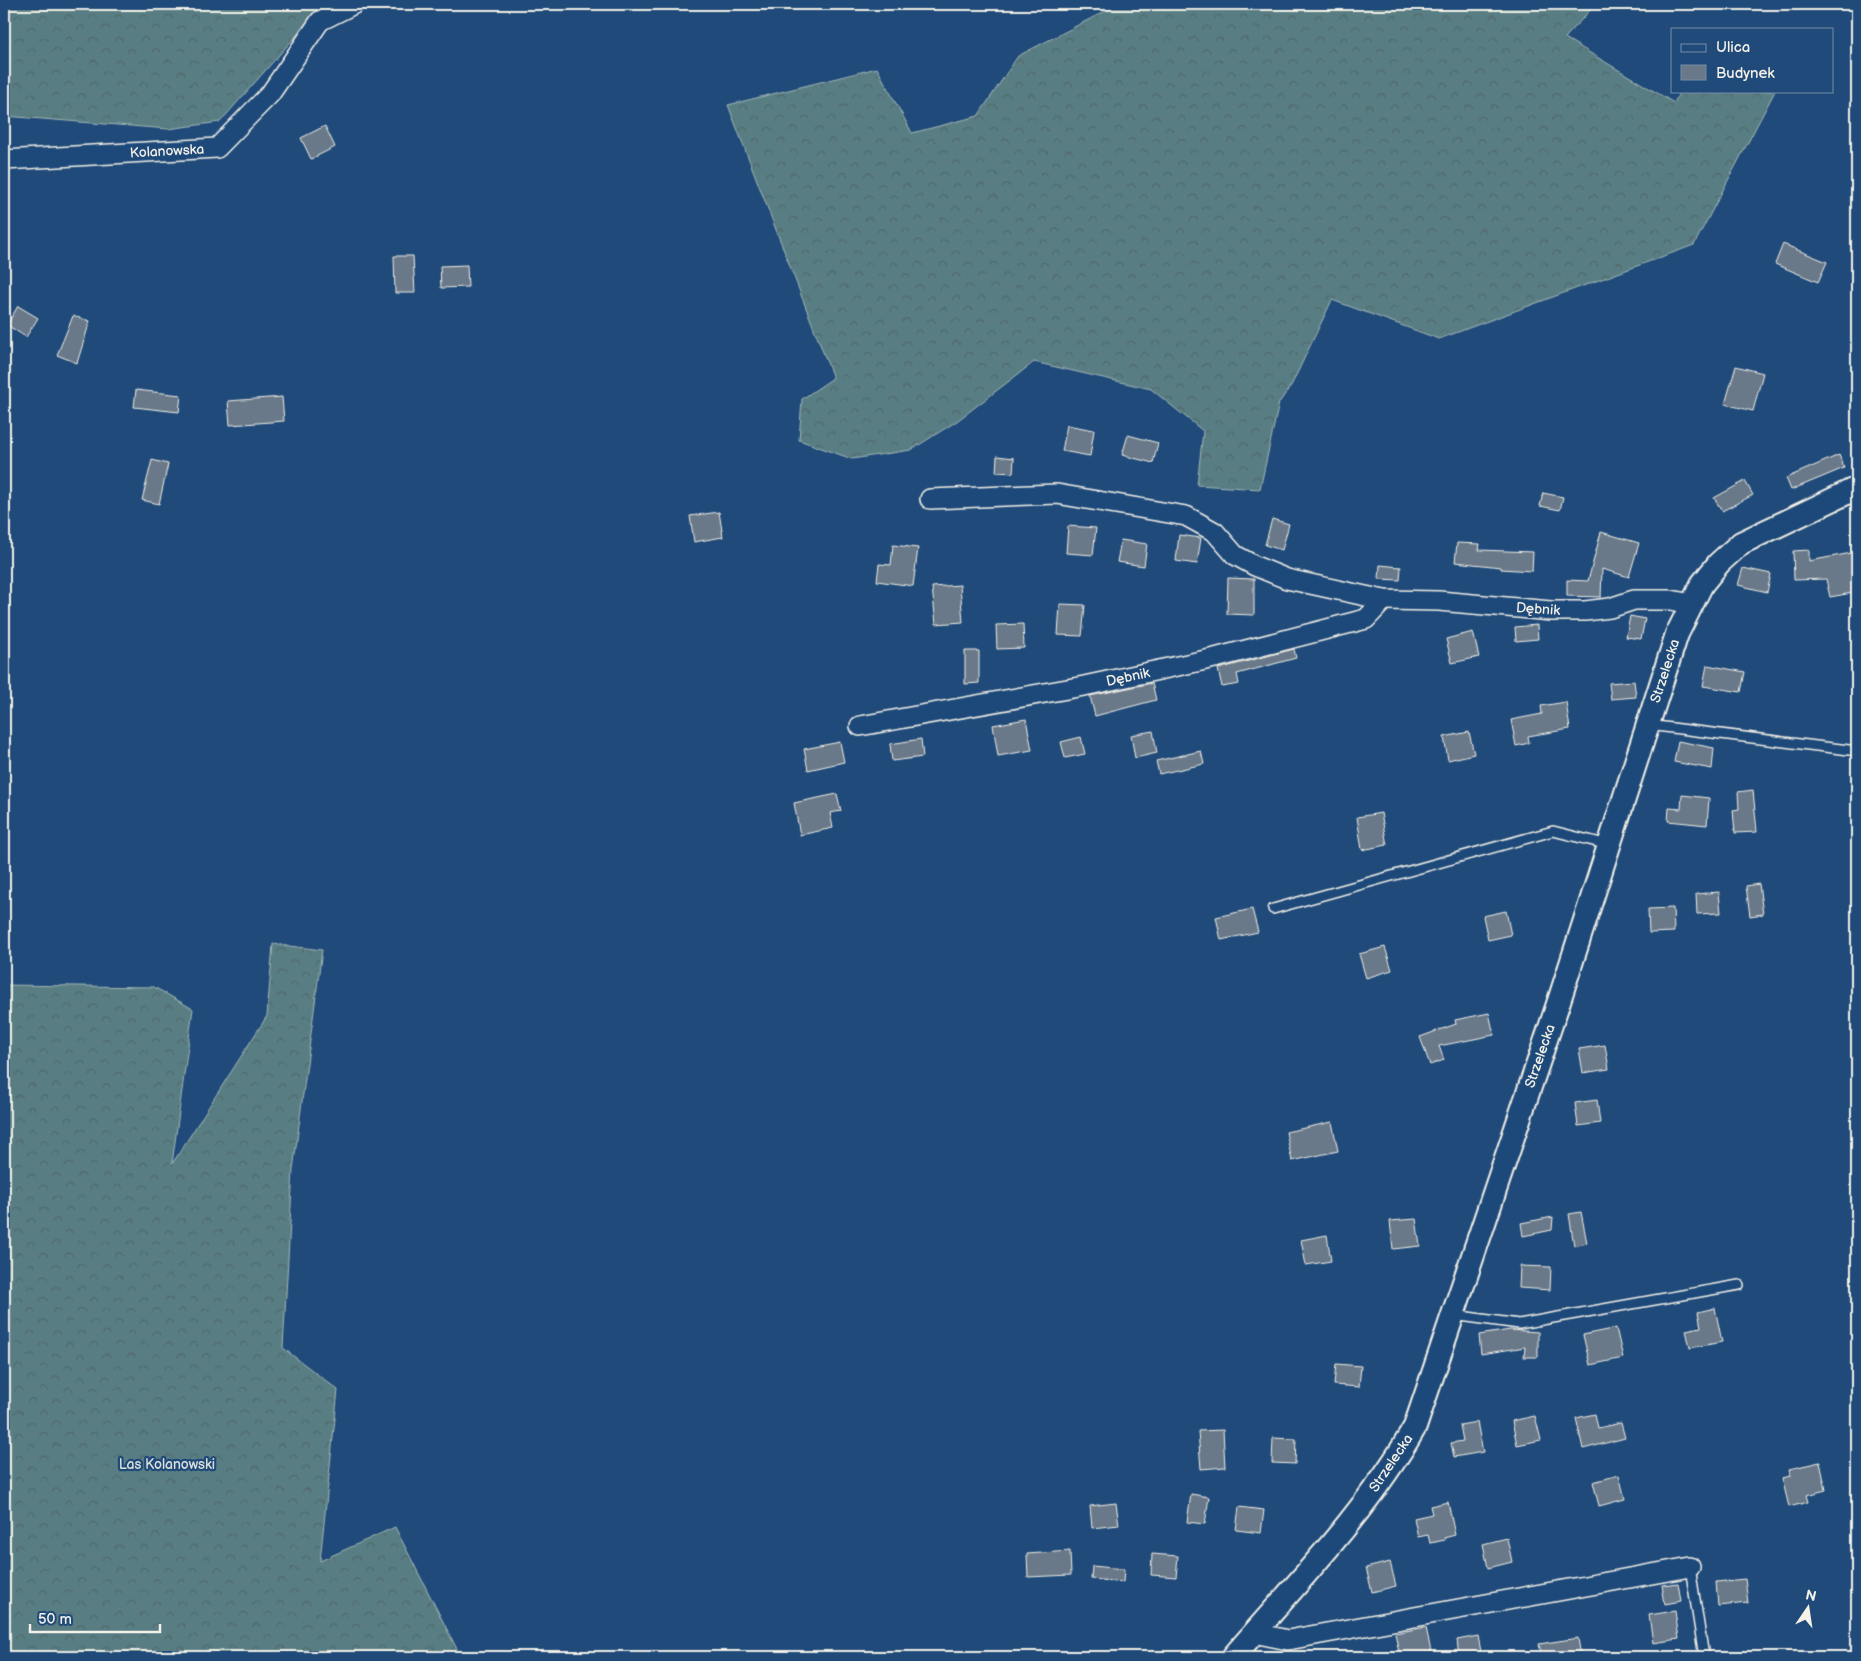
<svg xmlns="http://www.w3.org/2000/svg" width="1861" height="1661" font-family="'Balsamiq Sans',sans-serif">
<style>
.forest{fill:url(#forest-crowns);stroke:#a6b8b6}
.building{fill:#697989;stroke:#f4f1e8}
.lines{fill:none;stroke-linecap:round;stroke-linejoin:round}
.service-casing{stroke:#f4f1e8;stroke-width:12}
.minor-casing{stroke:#f4f1e8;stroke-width:22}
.tertiary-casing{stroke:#f4f1e8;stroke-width:26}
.service{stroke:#1f4a7a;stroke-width:9}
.minor{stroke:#1f4a7a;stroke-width:19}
.tertiary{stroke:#1f4a7a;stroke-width:22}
.labels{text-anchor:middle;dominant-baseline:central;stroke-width:4.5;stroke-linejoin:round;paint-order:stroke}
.street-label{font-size:14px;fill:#f4f1e8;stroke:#1f4a7a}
.park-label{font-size:14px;fill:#dde0d9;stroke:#1f4a7a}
</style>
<defs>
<pattern id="forest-crowns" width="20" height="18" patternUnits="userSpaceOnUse" patternTransform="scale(1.25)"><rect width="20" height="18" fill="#587e84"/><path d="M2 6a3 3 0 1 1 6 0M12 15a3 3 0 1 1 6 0" fill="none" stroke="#516668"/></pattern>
</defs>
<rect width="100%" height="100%" fill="#1f4a7a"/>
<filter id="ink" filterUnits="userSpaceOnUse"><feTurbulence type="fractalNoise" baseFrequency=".02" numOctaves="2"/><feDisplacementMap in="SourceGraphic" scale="10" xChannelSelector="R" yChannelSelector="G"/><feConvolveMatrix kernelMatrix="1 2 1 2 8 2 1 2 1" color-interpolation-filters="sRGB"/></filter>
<g filter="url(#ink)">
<g class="forest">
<polygon points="4,4 324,4 220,122 168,129 4,116"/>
<polygon points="1119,4 1512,4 1593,7 1565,38 1674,103 1680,91 1775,91 1694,245 1439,339 1332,300 1292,384 1279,403 1260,489 1197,485 1203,431 1151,389 1034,362 957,421 911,450 852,459 799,440 802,399 833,378 728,105 877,68 912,133 978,116 1018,56"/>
<polygon points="273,944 322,950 293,1170 283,1348 338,1390 320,1561 395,1527 461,1657 4,1657 4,985 154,987 193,1009 172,1164 267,1016"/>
</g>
<g class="building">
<polygon points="325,126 335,147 311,159 301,138"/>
<polygon points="1783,244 1827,262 1818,282 1775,264"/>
<polygon points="394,256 413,256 415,293 395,293"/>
<polygon points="467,265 468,287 441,288 440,266"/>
<polygon points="18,306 38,318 26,337 7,325"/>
<polygon points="73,316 90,321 77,363 57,355"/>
<polygon points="1736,366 1763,373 1753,411 1725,404"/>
<polygon points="136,390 181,395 179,412 134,407"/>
<polygon points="282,397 284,421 230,425 228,401"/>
<polygon points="1067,425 1094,430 1090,456 1062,451"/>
<polygon points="1128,435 1158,443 1153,463 1122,455"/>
<polygon points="1839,455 1844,468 1791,490 1786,478"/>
<polygon points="997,456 1014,458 1013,473 996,472"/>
<polygon points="152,460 168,464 159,504 142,500"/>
<polygon points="1745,481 1753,495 1722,511 1714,498"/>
<polygon points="1543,493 1563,497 1560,510 1540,506"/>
<polygon points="719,512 723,537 694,542 690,516"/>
<polygon points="1272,519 1289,524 1282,550 1265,545"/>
<polygon points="1068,526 1096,528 1093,555 1066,553"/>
<polygon points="1601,532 1639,543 1629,577 1602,569 1601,597 1567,596 1567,580 1588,581"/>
<polygon points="1179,535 1201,538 1197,564 1176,561"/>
<polygon points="1121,540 1147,544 1144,566 1117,562"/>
<polygon points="1457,543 1480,544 1479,550 1533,552 1532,571 1501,569 1501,567 1455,562"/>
<polygon points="893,545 918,548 913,586 877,581 879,564 891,565"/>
<polygon points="1809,550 1809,561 1857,552 1857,590 1852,591 1852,593 1830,597 1826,579 1794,580 1793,551"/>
<polygon points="1380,565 1401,567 1400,580 1379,579"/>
<polygon points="1743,568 1771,574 1767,592 1738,585"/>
<polygon points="1228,578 1254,579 1254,615 1227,614"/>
<polygon points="960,585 963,622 936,624 932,587"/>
<polygon points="1060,604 1085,605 1082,636 1058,635"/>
<polygon points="1630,616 1645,619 1641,639 1626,637"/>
<polygon points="1023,624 1024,648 997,649 996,625"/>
<polygon points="1537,625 1538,639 1516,641 1515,627"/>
<polygon points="1473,632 1479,657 1452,663 1446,639"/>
<polygon points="1294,649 1296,658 1237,674 1239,684 1222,687 1218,669"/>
<polygon points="965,651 979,651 979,683 965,684"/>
<polygon points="1707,665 1745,672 1741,692 1703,686"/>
<polygon points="1634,681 1636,697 1611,699 1609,683"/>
<polygon points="1152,683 1156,700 1095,716 1090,696"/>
<polygon points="1566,702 1570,729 1528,736 1529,743 1516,746 1511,720 1542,714 1541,706"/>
<polygon points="1026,719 1032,750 998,756 993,725"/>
<polygon points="1153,731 1157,753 1135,758 1131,735"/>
<polygon points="1469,732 1474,754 1448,760 1444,737"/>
<polygon points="1081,737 1085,754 1065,758 1061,742"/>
<polygon points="921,739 923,757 892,761 890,744"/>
<polygon points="1678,741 1714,748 1712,769 1674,762"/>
<polygon points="840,742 844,762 808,770 804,749"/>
<polygon points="1201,751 1204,764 1159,774 1156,761"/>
<polygon points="1753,790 1757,832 1735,833 1733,810 1739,809 1738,792"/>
<polygon points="837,794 841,811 830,813 833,828 800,835 794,803"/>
<polygon points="1682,795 1709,798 1707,825 1668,821 1669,808 1681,809"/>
<polygon points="1381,813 1387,845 1362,850 1357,817"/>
<polygon points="1759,884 1763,914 1750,916 1746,886"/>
<polygon points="1719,892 1721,913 1697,914 1696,894"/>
<polygon points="1673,908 1674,932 1649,933 1648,909"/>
<polygon points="1252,909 1258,932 1221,940 1216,917"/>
<polygon points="1506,911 1511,935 1488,940 1483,916"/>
<polygon points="1385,947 1392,970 1366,978 1359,954"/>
<polygon points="1489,1013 1494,1035 1439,1046 1444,1060 1430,1065 1420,1037 1456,1024 1455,1020"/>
<polygon points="1605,1045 1609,1069 1583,1073 1579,1049"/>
<polygon points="1597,1100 1600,1123 1578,1126 1575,1103"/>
<polygon points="1332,1122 1338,1151 1292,1161 1286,1132"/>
<polygon points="1581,1212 1587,1243 1574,1246 1569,1214"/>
<polygon points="1553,1217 1552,1230 1523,1236 1521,1223"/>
<polygon points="1416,1219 1420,1246 1393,1249 1390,1221"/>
<polygon points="1327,1235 1331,1261 1306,1265 1301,1240"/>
<polygon points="1520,1266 1551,1267 1550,1290 1519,1288"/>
<polygon points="1715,1308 1722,1342 1690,1348 1686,1330 1701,1327 1698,1312"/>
<polygon points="1616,1328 1623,1358 1590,1365 1583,1335"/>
<polygon points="1510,1330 1538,1332 1538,1357 1524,1357 1525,1347 1481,1354 1479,1335"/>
<polygon points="1336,1364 1361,1366 1359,1387 1334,1385"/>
<polygon points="1595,1414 1598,1428 1621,1423 1625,1438 1583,1449 1576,1418"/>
<polygon points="1535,1416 1541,1440 1517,1445 1512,1421"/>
<polygon points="1477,1422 1483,1452 1454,1457 1451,1443 1463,1441 1460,1425"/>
<polygon points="1223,1430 1225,1467 1201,1469 1198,1431"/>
<polygon points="1273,1438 1296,1439 1295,1464 1272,1463"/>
<polygon points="1820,1462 1826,1490 1806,1495 1808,1502 1789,1507 1782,1478 1791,1476 1789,1469"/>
<polygon points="1619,1475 1625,1499 1599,1506 1593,1482"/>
<polygon points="1191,1494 1209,1497 1205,1524 1187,1522"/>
<polygon points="1448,1502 1455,1535 1444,1538 1445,1540 1430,1543 1428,1535 1418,1537 1414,1518 1432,1514 1430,1506"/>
<polygon points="1116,1503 1119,1525 1092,1528 1090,1506"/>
<polygon points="1239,1507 1264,1510 1261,1533 1236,1530"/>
<polygon points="1507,1538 1512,1562 1488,1568 1483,1544"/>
<polygon points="1070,1551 1071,1575 1028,1577 1027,1554"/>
<polygon points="1152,1554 1178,1556 1176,1577 1151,1575"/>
<polygon points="1390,1562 1396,1586 1372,1592 1366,1568"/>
<polygon points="1092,1566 1124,1569 1123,1582 1091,1579"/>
<polygon points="1745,1579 1748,1603 1718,1606 1716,1582"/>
<polygon points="1678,1583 1681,1601 1665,1604 1662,1585"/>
<polygon points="1675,1611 1679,1639 1653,1643 1649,1615"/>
<polygon points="1426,1627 1432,1657 1400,1657 1395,1633"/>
<polygon points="1478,1636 1482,1657 1459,1657 1457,1640"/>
<polygon points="1578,1638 1581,1657 1542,1657 1539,1644"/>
</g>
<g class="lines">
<g class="service-casing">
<g id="service">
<polyline points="1648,725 1857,751"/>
<polyline points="1273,909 1553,831 1609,845"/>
<polyline points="1453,1315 1519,1324 1739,1285"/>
<polyline points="1690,1567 1704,1657"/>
</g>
</g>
<g class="minor-casing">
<g id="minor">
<polyline points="4,160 217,148 270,94 320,21 354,4"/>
<polyline points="930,499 1057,494 1186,516 1215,532 1235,555 1255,566 1287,579 1384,600 1439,601 1551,611 1585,611 1610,608 1634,600 1671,600 1691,604"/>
<polyline points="860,726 1084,686 1215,658 1366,619 1384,600"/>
<polyline points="1254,1633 1288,1640 1690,1567"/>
</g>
</g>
<g class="tertiary-casing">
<path id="tertiary" d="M1233 1657C1295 1585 1368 1510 1415 1427L1559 1001 1677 634 1702 584 1719 563 1741 543 1857 488"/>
</g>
<use href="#service" class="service"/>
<use href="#minor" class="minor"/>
<use href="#tertiary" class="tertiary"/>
</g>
</g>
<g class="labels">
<g class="street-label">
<text transform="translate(167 151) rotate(-3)">Kolanowska</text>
<text transform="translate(1538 609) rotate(4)">Dębnik</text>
<text transform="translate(1665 671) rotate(-72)">Strzelecka</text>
<text transform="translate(1128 677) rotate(-12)">Dębnik</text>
<text transform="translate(1540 1056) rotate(-71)">Strzelecka</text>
<text transform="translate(1391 1463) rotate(-56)">Strzelecka</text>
</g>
<g class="park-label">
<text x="167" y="1464">Las Kolanowski</text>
</g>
</g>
<rect width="1861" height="1661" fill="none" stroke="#1f4a7a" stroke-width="20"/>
<rect x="10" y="10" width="1841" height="1641" fill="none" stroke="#f4f1e8" stroke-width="2" filter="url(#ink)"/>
<rect x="1671" y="28" width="162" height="65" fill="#1f4a7a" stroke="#748da6"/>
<rect x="1681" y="44" width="25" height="8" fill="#1f4a7a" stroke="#748da6"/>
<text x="1716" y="52" font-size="15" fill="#f4f1e8">Ulica</text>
<rect x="1681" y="65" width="25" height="15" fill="#697989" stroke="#748da6"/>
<text x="1716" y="78" font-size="15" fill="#f4f1e8">Budynek</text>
<g transform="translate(1808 1608) rotate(13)" stroke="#1f4a7a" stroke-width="4" paint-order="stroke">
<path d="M0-4L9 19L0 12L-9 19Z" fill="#f4f1e8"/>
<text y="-8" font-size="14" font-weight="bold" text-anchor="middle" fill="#f4f1e8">N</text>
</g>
<path d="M30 1624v8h130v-8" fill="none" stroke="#f4f1e8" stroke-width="2.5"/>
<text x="38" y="1624" font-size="15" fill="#f4f1e8" stroke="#1f4a7a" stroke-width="4" paint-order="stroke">50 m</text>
</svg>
